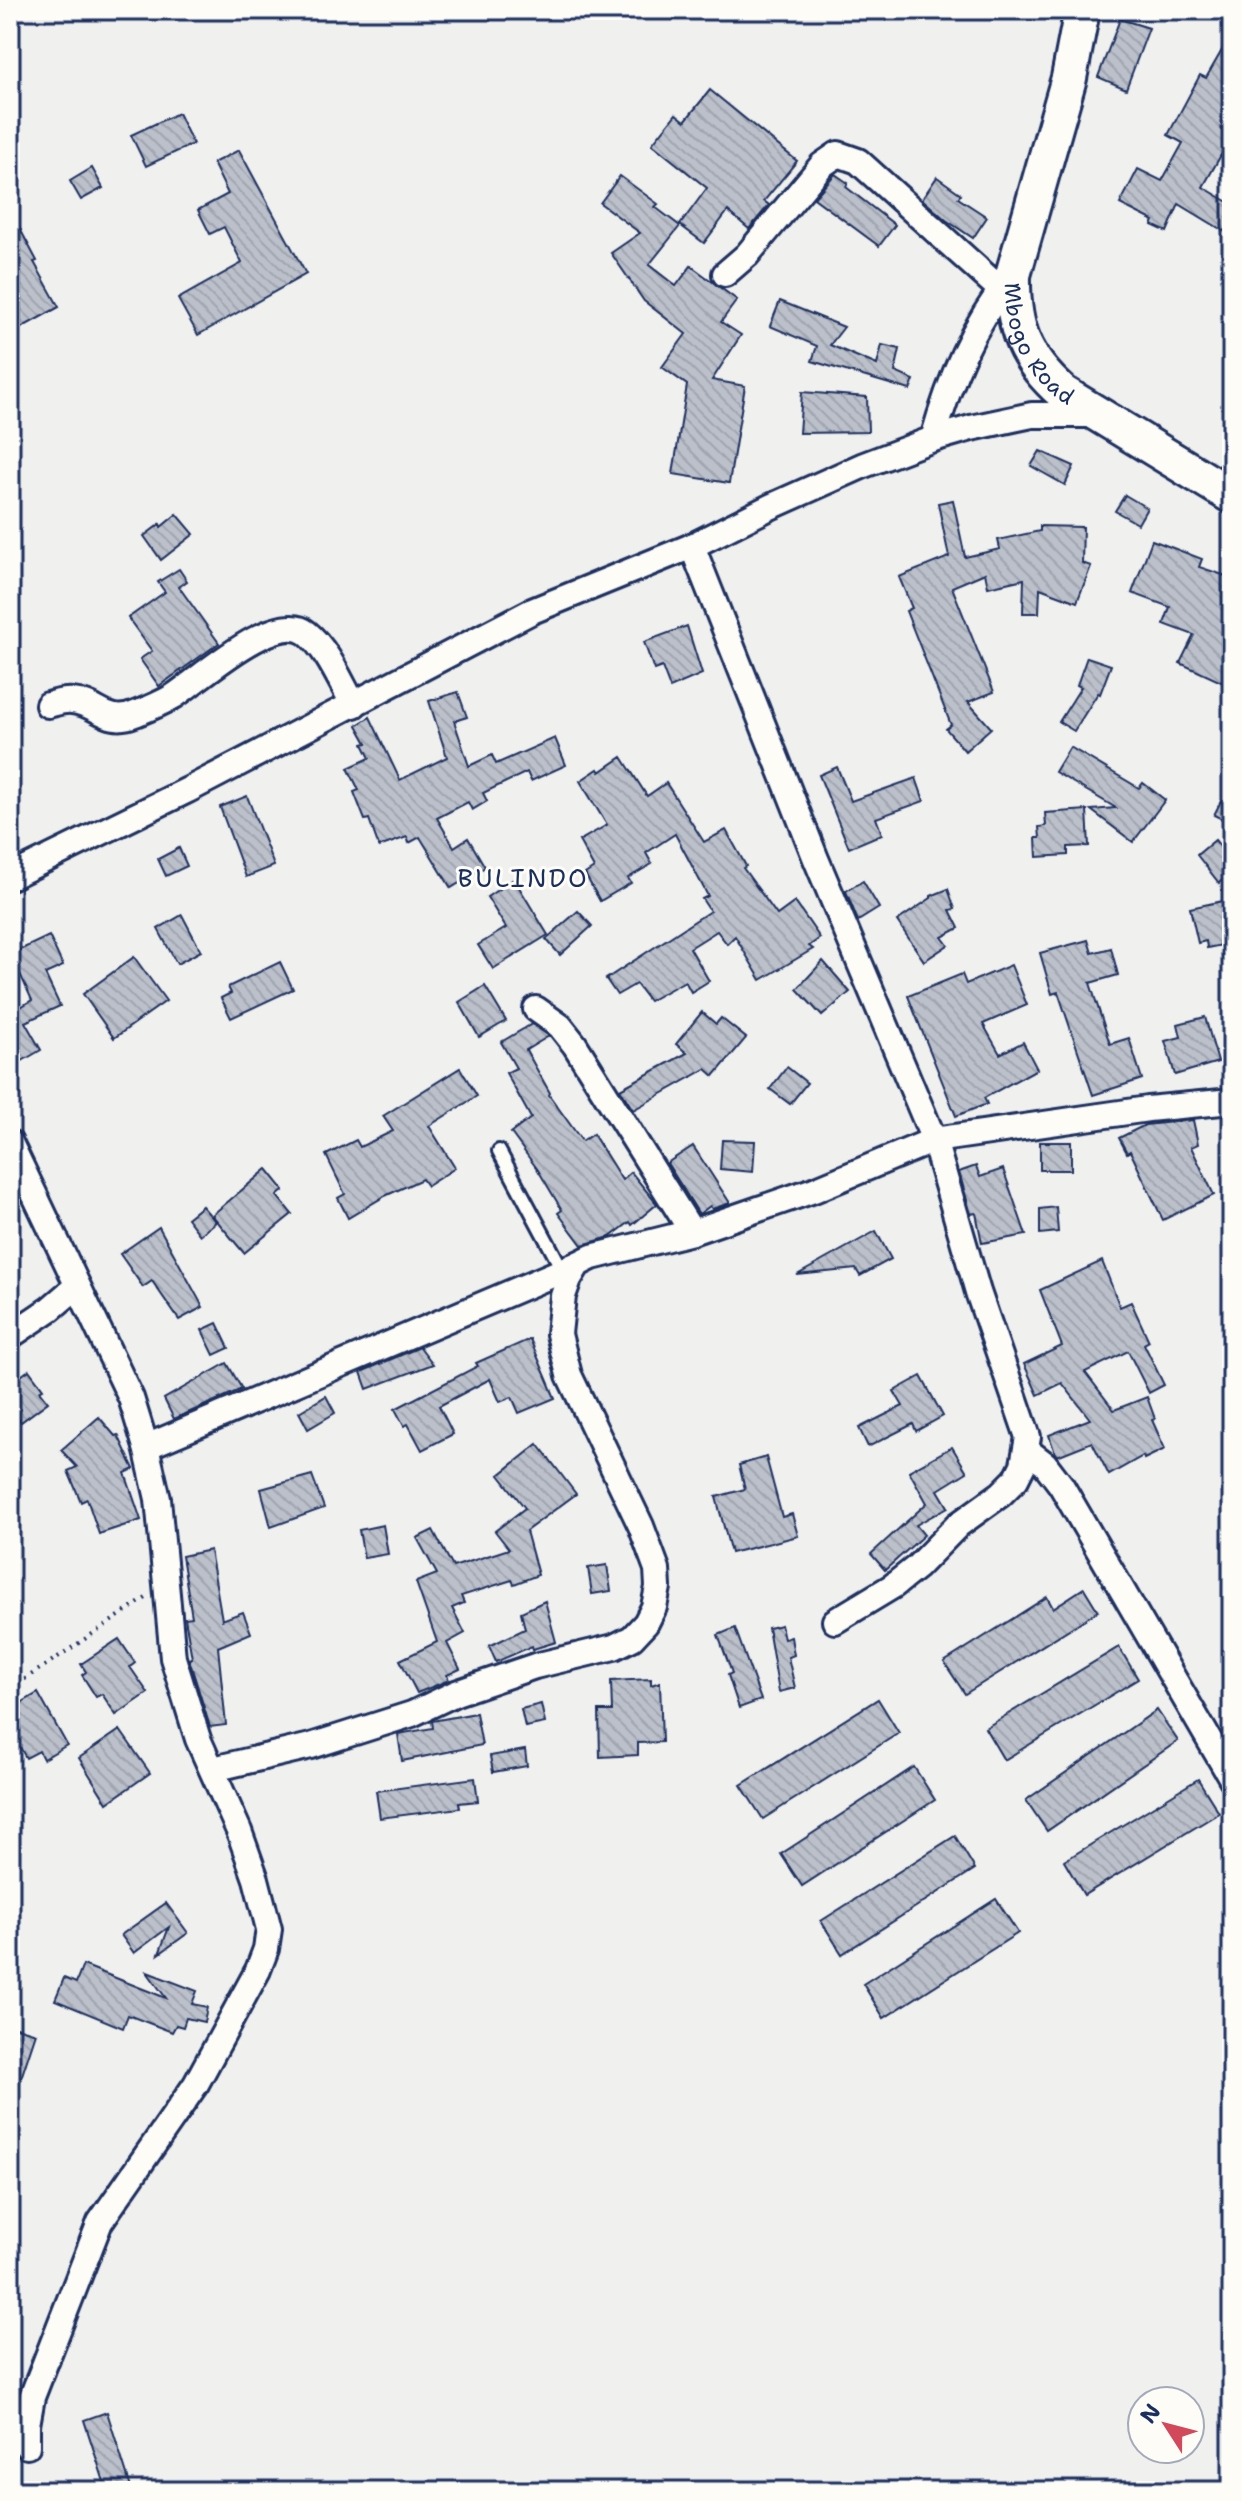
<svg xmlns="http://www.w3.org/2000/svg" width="1242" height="2501" font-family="'Shantell Sans',sans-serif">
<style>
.building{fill:url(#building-back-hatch);stroke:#1b2f5e;stroke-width:2}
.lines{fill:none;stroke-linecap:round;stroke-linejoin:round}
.lane-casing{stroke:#1b2f5e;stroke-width:18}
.street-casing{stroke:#1b2f5e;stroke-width:30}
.secondary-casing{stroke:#1b2f5e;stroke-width:40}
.path{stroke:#1b2f5e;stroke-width:4;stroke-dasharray:2 6;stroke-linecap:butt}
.lane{stroke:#fdfcf7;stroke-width:12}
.street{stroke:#fdfcf7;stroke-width:24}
.secondary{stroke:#fdfcf7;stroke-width:34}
.labels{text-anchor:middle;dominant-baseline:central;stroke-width:6;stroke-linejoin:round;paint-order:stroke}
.street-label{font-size:22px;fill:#1b2f5e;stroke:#fdfcf7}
.quarter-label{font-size:26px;letter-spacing:2px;fill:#1b2f5e;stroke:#fdfcf7}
</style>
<defs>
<pattern id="building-back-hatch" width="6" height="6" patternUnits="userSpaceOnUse" patternTransform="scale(2)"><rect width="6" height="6" fill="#bbc0ca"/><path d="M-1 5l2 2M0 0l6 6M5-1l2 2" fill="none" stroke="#a0a5b0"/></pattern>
</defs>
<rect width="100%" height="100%" fill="#f0f0ee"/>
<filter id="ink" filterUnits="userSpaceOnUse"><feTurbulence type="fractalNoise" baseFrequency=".0125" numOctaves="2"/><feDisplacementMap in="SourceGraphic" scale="16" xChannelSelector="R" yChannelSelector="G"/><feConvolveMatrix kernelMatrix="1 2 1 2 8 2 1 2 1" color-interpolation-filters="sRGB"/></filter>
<g filter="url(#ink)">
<g class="building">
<polygon points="1120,19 1149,28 1126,89 1098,77"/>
<polygon points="1232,33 1232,162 1221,155 1203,187 1232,204 1232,236 1179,204 1167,232 1152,225 1154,221 1120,204 1138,169 1162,181 1183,143 1168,135 1200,75 1206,78"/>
<polygon points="710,90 797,161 764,201 769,205 749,229 728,211 704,243 680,225 707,188 652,144 676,114 685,121"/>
<polygon points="178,113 193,144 146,166 131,135"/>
<polygon points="239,150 306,274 198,335 178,299 242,263 224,227 210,234 198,210 228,194 213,163"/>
<polygon points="92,168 103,188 81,200 70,181"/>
<polygon points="835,174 848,183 846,187 895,225 879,246 814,198"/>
<polygon points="620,176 658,204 655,207 680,226 649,265 676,286 691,266 737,300 721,322 741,335 712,380 745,386 729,483 673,474 687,385 662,367 686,334 644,301 611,253 640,233 600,203"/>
<polygon points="937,177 961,194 958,198 987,217 973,238 946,220 922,199"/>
<polygon points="10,210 37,261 34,262 59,307 10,334"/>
<polygon points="780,301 844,327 830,345 877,365 882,345 900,349 895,372 914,380 910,390 812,361 817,346 770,326"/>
<polygon points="802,392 867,397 868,432 799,433"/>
<polygon points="1040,451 1074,466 1065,485 1031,466"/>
<polygon points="1125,495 1147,508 1138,524 1115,511"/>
<polygon points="953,500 965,557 1000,549 998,540 1040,531 1040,526 1083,527 1082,563 1091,566 1077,602 1040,588 1039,613 1023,613 1024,579 988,587 985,573 952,587 994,692 968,702 991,728 965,751 946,729 951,725 906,611 912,608 899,577 949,557 938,503"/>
<polygon points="177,514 194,534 161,560 144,536 160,524 161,527"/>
<polygon points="1152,540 1202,559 1199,567 1232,578 1225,603 1232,607 1232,687 1180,663 1194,635 1164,624 1170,607 1132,593"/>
<polygon points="179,569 187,581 179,587 219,643 159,686 140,659 152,651 128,618 165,592 158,582"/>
<polygon points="687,626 702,674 670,688 662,667 654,670 644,642"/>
<polygon points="1087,657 1111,665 1100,694 1098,693 1074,731 1059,722 1081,687 1077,685"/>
<polygon points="458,692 467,717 454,721 469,766 492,755 496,764 555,738 566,765 531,781 527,772 483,793 487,801 472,810 468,802 437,818 454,847 468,838 485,867 451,888 420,837 409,843 407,837 379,847 369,819 365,820 354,792 359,790 348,768 370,758 363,744 367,743 357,725 370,717 400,780 447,757 429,701"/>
<polygon points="1070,747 1139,788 1143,783 1165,800 1133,842 1091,810 1116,808 1055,772"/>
<polygon points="622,757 647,796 666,783 704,842 726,830 746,866 743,868 777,915 795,902 820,938 809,946 813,949 761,980 735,936 727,944 717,931 690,948 709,981 691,992 685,981 649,1001 636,984 617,995 606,979 710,911 702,899 708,896 675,834 646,853 652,864 628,878 631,883 600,901 585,874 594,868 579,841 607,825 580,781 598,769 600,772"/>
<polygon points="837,767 851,801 916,778 924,801 876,818 882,834 849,848 819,775"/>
<polygon points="247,796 274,866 246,877 220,807"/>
<polygon points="1221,801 1232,806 1232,824 1214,815"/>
<polygon points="1087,810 1089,846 1068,847 1068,855 1037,857 1036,838 1040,838 1039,827 1046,826 1045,813"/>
<polygon points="1215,840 1232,861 1232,872 1219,883 1197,855"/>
<polygon points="179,848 187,866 166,876 158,859"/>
<polygon points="514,879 548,935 493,969 478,945 506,928 487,897"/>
<polygon points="863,881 879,908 858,921 846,891"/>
<polygon points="948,889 955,909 950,910 959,928 942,937 948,945 924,961 897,921 931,898 931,896"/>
<polygon points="1232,899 1232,943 1207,948 1206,941 1198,943 1190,908"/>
<polygon points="578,911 592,926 560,955 546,939"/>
<polygon points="182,915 201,951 177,964 158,929"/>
<polygon points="49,936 63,966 45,974 60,1006 25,1022 41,1050 10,1068 10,996 17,1009 32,1000 11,954"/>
<polygon points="1088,940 1092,953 1111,948 1118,975 1090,983 1110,1044 1129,1038 1142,1079 1093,1095 1058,992 1052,994 1040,953"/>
<polygon points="134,957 166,1001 114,1038 83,994"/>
<polygon points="823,961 850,992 822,1016 797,989"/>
<polygon points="280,962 293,989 231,1018 221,998 231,993 228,987"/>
<polygon points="1011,965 1027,1005 983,1024 1000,1054 1023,1042 1037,1069 984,1098 987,1104 956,1116 908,996 962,974 966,984"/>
<polygon points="485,986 506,1021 479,1037 459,1002"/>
<polygon points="702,1012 716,1024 721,1018 746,1038 714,1076 706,1069 633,1110 620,1089 687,1053 676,1044"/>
<polygon points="1205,1017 1218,1062 1175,1075 1165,1041 1181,1037 1178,1024"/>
<polygon points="532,1024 549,1036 526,1050 550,1093 549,1095 582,1141 593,1134 622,1180 631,1172 657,1204 632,1225 630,1222 610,1237 582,1245 558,1213 562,1210 538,1170 511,1133 531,1118 506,1073 516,1068 501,1042"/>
<polygon points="787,1067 807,1083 790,1104 770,1089"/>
<polygon points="460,1068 477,1096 429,1126 455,1168 427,1186 422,1179 385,1196 348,1218 338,1198 345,1194 326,1155 356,1140 360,1147 393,1131 383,1116"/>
<polygon points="1193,1120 1198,1144 1191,1147 1214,1195 1163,1220 1130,1151 1127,1153 1119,1138 1145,1125"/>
<polygon points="722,1140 755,1141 753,1172 720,1169"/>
<rect x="1040" y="1142" width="31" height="28"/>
<polygon points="693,1146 730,1203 712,1209 710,1206 699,1214 667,1163"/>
<polygon points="976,1166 980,1177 1003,1169 1026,1235 982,1243 976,1213 971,1214 959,1172"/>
<polygon points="267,1169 284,1190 277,1196 292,1214 244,1253 212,1215"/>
<polygon points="202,1206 216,1222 200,1235 187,1218"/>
<polygon points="1056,1207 1058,1232 1040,1234 1040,1209"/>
<polygon points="159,1227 203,1307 179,1320 152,1281 143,1287 120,1254"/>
<polygon points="876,1231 891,1259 860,1276 856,1269 797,1275"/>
<polygon points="1102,1261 1120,1307 1131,1302 1149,1341 1144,1344 1164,1385 1149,1393 1128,1351 1085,1372 1114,1410 1147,1397 1155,1419 1152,1420 1165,1449 1144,1459 1143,1456 1109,1475 1092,1442 1057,1456 1055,1453 1049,1435 1090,1419 1062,1383 1038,1395 1024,1364 1062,1346 1040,1290"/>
<polygon points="217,1323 229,1348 214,1355 202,1330"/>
<polygon points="530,1339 555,1398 519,1413 512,1397 500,1402 490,1379 439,1406 453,1434 422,1450 408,1424 404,1426 395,1409 478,1366 476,1363"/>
<polygon points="420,1347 433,1364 367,1389 361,1372"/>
<polygon points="227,1363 242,1389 174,1419 164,1399"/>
<polygon points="29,1370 43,1389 39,1391 48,1402 21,1422 10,1408 10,1384"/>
<polygon points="921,1376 943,1416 916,1431 913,1424 868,1447 859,1428 903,1406 894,1391"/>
<polygon points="326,1396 335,1413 308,1429 299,1412"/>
<polygon points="99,1417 115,1436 118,1435 134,1469 125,1473 141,1520 99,1534 87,1499 81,1502 68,1471 77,1467 61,1450"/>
<polygon points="538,1444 576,1494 526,1531 538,1575 514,1584 512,1580 461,1596 464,1603 452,1608 465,1633 447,1643 460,1669 447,1675 449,1680 417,1693 400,1660 437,1642 416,1582 437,1574 417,1538 433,1530 453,1567 509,1549 495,1531 525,1508 499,1475"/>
<polygon points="952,1447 967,1472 938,1490 948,1507 916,1525 924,1535 885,1570 871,1554 927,1503 909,1471"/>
<polygon points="766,1457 782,1517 792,1514 798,1536 731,1553 716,1497 745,1489 739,1465"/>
<polygon points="312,1475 324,1508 271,1527 261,1489"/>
<polygon points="383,1525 388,1554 364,1558 359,1530"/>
<polygon points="210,1550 222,1620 243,1612 251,1633 218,1647 226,1725 210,1727 189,1659 192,1658 185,1618 192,1617 182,1556"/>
<polygon points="607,1565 611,1591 592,1594 588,1568"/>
<polygon points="1084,1588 1098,1611 965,1694 944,1662 1047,1597 1053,1608"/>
<polygon points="545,1601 556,1642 533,1649 532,1646 496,1662 489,1646 525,1629 521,1612"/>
<polygon points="781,1625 784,1639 791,1637 794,1655 788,1657 795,1688 779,1692 768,1628"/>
<polygon points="735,1628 761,1700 739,1708 728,1675 732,1673 718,1635"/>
<polygon points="119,1639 135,1663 130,1667 148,1693 116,1715 102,1694 96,1697 82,1675 86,1672 81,1664"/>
<polygon points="1119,1647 1138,1679 1004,1760 985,1728"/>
<polygon points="651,1679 651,1685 660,1682 662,1742 638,1743 638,1755 600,1757 599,1711 612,1711 611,1681"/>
<polygon points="38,1693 67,1745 43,1759 39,1751 26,1758 10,1730 10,1723 17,1719 11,1709"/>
<polygon points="878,1699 899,1733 763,1819 741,1785"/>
<polygon points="541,1704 545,1723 525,1727 521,1709"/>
<polygon points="1157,1710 1178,1741 1047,1831 1026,1800"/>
<polygon points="476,1713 482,1745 402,1761 398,1734 433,1728 432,1721"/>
<polygon points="120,1730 150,1773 107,1803 79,1758"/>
<polygon points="525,1750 527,1766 493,1772 490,1756"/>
<polygon points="914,1767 935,1800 802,1886 781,1854"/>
<polygon points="475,1778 478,1801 459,1803 460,1808 380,1818 376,1791"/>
<polygon points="1198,1779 1219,1813 1084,1895 1064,1861"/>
<polygon points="955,1836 975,1869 842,1954 821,1921"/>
<polygon points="996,1899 1018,1933 884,2018 863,1984"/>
<polygon points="166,1903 188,1933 159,1954 169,1927 134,1953 121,1935"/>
<polygon points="83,1965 166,1998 147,1972 197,1991 192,2004 207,2007 204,2022 186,2018 183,2027 176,2025 172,2032 128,2015 123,2028 55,2000 64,1978 76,1983"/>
<polygon points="10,2025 36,2033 13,2102 10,2101"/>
<polygon points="107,2412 132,2491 107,2491 84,2420"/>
</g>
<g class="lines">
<g class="lane-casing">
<polyline id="lane" points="499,1151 563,1271"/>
</g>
<g class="street-casing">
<g id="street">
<polyline points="725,274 747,255 822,165 838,154 858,161 1001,290"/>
<path d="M933 439C950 379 972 326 1011 277"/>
<polyline points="692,546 816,859 934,1140 978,1292 1028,1437 1023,1465 1016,1479 1001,1494 958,1525 917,1567 893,1586 835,1621"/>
<path d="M48 705C56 703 64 700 72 701 98 703 106 726 135 714 148 709 162 703 174 696 201 678 276 609 307 633 328 650 341 683 354 705"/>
<polyline points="10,877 188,790 532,611 692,546 770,507 864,465 933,439 971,428 1032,415 1097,415"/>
<polyline points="536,1009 560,1026 575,1045 692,1232"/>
<polyline points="10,1143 131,1398 146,1447 158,1499 173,1658 198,1739 239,1831 256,1879 269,1929 266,1949 258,1970 196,2084 100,2222 32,2397 27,2425 27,2446"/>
<polyline points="10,1336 50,1309 77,1286"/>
<polyline points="146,1447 578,1264"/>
<polyline points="1028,1451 1045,1464 1061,1485 1232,1779"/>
<polyline points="213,1769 311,1746 412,1714 456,1693 535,1666 614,1647 632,1638 646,1623 654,1607 658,1587 657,1569 641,1526 569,1375 559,1334 563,1296 569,1279 578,1264 592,1257 692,1232 814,1190 934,1140 1148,1109 1232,1101"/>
</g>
</g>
<g class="secondary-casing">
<g id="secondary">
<path id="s1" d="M1082 10 1069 78 1013 275C1012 327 1024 359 1063 393L1232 496"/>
</g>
</g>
<polyline class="path" points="10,1686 22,1681 146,1598"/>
<use href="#lane" class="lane"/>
<use href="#street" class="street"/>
<use href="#secondary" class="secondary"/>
</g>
</g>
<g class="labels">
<g class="street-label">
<text stroke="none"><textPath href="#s1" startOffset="350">Mbogo Road</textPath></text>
</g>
<g class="quarter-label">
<text x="523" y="877">BULINDO</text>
</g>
</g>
<rect width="1242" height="2501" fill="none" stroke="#fdfcf7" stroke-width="40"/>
<rect x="20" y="20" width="1202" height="2461" fill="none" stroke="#1b2f5e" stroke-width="3" filter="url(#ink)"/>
<g transform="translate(1166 2425) rotate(306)"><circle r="38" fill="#fdfcf7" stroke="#a3aaba" stroke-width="2"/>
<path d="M0-6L14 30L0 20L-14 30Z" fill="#d1495b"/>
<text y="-12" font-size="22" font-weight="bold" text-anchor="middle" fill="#1b2f5e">N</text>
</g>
</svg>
